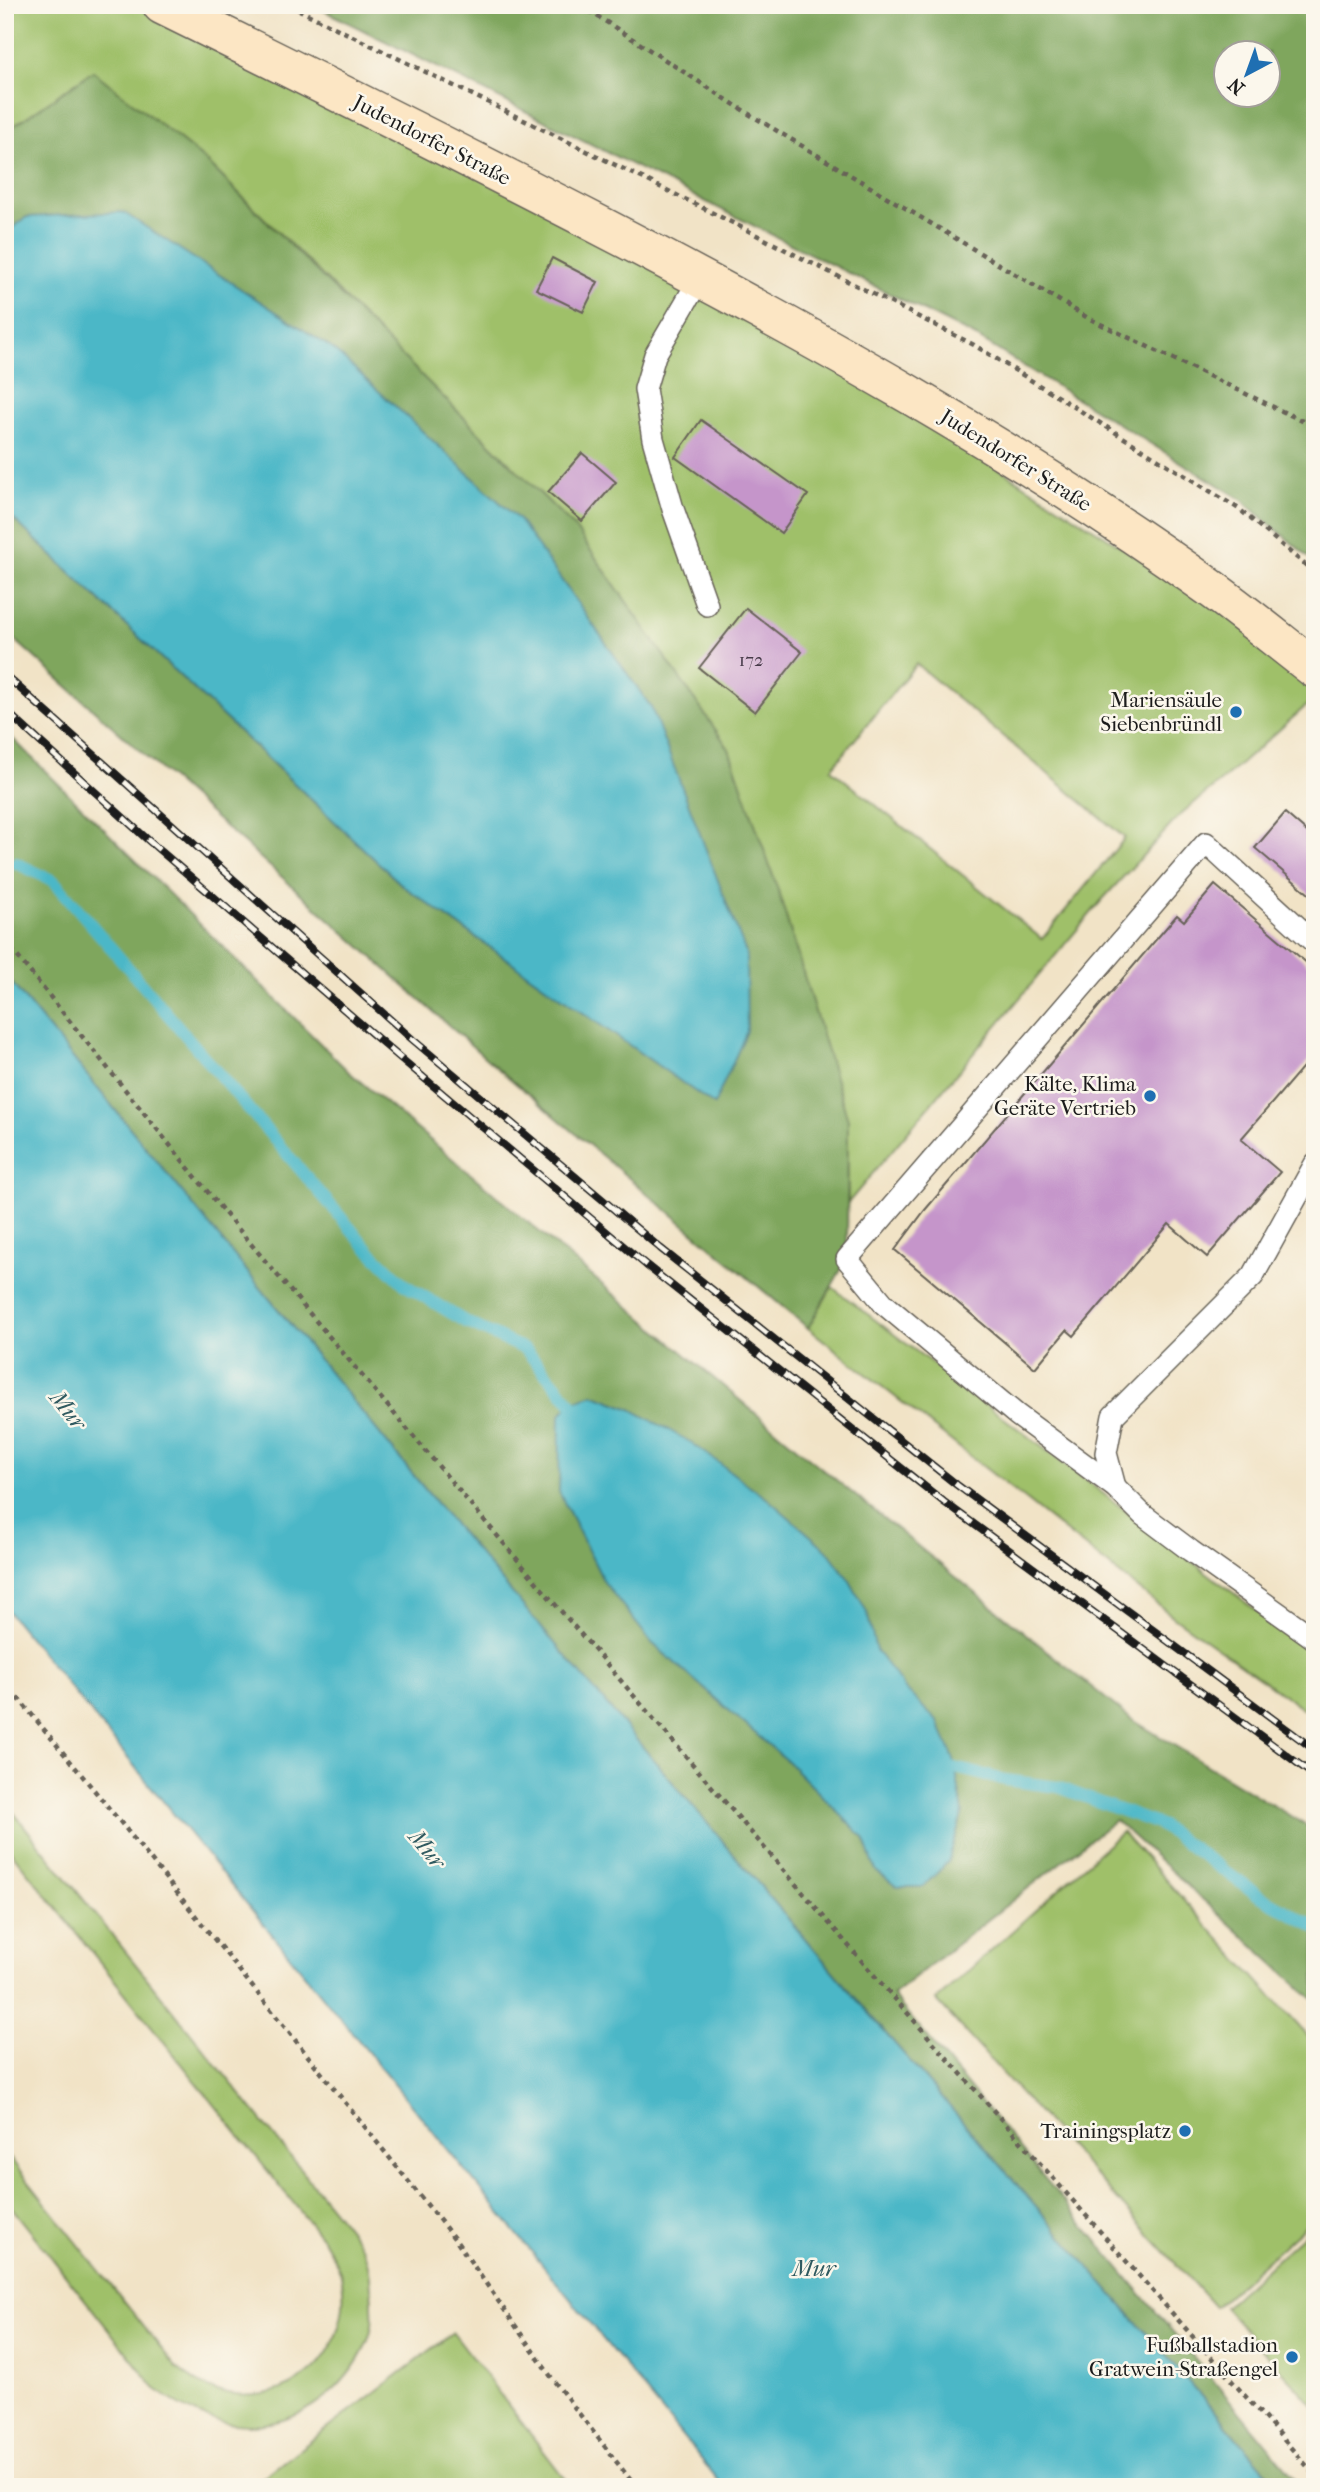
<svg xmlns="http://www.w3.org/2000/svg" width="1320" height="2492" font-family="'IM FELL French Canon',serif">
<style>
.green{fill:#9fc069;stroke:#5e6e42;stroke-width:2;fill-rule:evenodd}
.forest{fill:#7fa65d;stroke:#4e613c;stroke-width:2;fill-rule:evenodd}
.water{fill:#4bb7c7;stroke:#346a72;stroke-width:2}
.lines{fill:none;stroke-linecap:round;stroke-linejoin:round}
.stream{stroke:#4bb7c7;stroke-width:12}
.building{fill:#c595ca}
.service-casing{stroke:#676258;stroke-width:24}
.secondary-casing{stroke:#676258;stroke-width:41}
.path{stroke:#676258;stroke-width:4.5;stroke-dasharray:5 5;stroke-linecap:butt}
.service{stroke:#fff;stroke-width:21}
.secondary{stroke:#fce6c4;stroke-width:38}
.rail-casing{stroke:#1c1c1c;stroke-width:8}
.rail{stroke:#fbf7ec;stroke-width:5;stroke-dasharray:16;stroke-linecap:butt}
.poi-dot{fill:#1f6fb2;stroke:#fbf7ec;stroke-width:2.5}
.labels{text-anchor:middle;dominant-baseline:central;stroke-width:5;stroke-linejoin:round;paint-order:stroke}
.number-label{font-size:18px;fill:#463a48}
.street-label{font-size:21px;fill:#1c1c1c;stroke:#fbf7ec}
.poi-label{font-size:21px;fill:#1c1c1c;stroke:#fbf7ec;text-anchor:end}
.water-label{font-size:23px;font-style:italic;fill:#2f5a60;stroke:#fbf7ec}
</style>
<rect width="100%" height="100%" fill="#fbf7ec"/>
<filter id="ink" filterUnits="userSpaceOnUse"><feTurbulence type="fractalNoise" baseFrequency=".0143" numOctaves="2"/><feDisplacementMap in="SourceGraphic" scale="14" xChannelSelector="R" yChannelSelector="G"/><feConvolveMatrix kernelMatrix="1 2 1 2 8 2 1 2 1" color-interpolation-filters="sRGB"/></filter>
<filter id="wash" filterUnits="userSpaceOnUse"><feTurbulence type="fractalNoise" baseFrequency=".00686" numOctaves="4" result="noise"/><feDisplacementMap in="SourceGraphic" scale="28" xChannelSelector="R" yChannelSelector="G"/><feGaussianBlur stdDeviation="1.57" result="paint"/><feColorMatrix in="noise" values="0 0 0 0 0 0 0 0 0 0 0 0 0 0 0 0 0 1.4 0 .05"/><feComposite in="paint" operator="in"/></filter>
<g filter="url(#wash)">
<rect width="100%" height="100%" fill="#f1e3c6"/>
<g class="green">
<path d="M5 5H162L700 278 1315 670V698L1226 777 1182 813 1102 900 848 1203V1120L342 295 204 159 93 72 5 132ZM916 664 1125 838 1042 939 831 769Z"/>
<polygon points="832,1287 1315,1655 1315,1717 1175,1618 808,1328"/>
<path d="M5 1802 348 2228C353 2235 359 2243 363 2250 370 2265 371 2287 372 2303 372 2310 373 2318 372 2325 369 2348 351 2373 335 2389 280 2440 212 2434 155 2388L5 2199V2152L176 2367C186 2375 196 2383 208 2388 255 2408 315 2387 335 2338 343 2318 346 2297 341 2275 338 2263 330 2252 324 2241L5 1844Z"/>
<polygon points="1122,1832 1315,2044 1315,2217 1215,2307 936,2000"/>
<polygon points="1315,2224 1315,2407 1224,2307"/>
<polygon points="453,2333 571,2487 250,2487"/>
</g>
<g class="forest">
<path d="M313 5H1315V563L1241 499 978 338ZM1226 52H1268V94H1226Z"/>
<polygon points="93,71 204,159 575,528 729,749 777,887 848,1120 847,1259 808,1328 490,1062 5,631 5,511 403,886 714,1104 27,217 5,233 5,132"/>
<polygon points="5,731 349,1072 803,1453 1131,1719 1315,1831 1315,2001 1115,1820 892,1995 1302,2487 1280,2487 869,2014 446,1515 5,975"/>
</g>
<g class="water">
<polygon points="123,212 333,349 519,520 651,707 746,953 747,1031 714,1105 403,886 5,511 5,233 27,217"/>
<polygon points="5,975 446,1515 869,2014 1280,2487 724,2487 5,1608"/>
<polygon points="593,1394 631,1409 692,1443 769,1500 827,1550 850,1581 867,1612 876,1650 906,1690 938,1722 954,1759 963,1812 948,1862 923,1887 897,1887 876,1871 864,1838 788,1762 652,1643 604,1582 559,1492 560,1415 571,1403"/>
</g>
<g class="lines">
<g class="stream">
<polyline points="16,863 54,881 368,1249 405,1285 466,1322 526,1350 571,1403 579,1415"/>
<polyline points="942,1765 1005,1780 1058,1787 1160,1825 1258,1895 1315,1927"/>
</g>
</g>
<g id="blocks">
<g class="building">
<polygon points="552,258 598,282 583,312 536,289"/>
<polygon points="701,420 808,495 781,533 675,457"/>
<polygon points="582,453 616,482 582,521 548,492"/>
<polygon points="746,608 802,652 755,712 699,668"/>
<polygon points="1285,813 1315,839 1315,899 1255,848"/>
<polygon points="1215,885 1315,970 1315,1053 1241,1139 1280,1172 1207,1257 1169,1224 1074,1336 1067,1330 1035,1368 895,1250 925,1210 1177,915 1184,921"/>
</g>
</g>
</g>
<g filter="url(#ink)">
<use href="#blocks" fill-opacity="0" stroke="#676258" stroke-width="2"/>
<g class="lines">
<g class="service-casing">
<g id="service">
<polyline points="700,278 655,355 645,389 653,439 673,509 707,605"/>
<polyline points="1315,943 1206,843 847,1259 884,1304 1017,1415 1115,1487 1143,1515 1191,1551 1315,1639"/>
<polyline points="1115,1487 1106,1453 1113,1416 1253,1276 1315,1164"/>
</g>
</g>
<g class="secondary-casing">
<path id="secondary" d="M162 5C308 77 454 150 599 225 809 334 1016 449 1209 587 1245 613 1280 642 1315 669"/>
</g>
<g class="path">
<polyline points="289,5 695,204 974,345 1239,509 1315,573"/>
<polyline points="580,5 749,114 1088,318 1315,427"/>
<polyline points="5,941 224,1212 549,1597 866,1966 1315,2475"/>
<polyline points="5,1682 122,1824 457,2242 554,2381 636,2487"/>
</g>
<use href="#service" class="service"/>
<use href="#secondary" class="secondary"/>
<g class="rail-casing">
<g id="rail">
<polyline points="5,675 412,1039 660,1248 957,1485 1315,1750"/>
<polyline points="5,710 148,840 398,1056 646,1265 944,1502 1315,1776"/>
</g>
</g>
<use href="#rail" class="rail"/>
</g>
</g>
<g class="poi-dot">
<circle cx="1236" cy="712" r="7"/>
<circle cx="1150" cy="1096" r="7"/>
<circle cx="1185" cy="2131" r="7"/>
<circle cx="1292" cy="2357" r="7"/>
</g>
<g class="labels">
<g class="number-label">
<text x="751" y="660">172</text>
</g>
<g class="street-label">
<text transform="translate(432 140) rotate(27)">Judendorfer Straße</text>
<text transform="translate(1016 460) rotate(32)">Judendorfer Straße</text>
</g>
<g class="poi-label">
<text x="1222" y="700">Mariensäule<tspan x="1222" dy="24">Siebenbründl</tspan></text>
<text x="1136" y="1084">Kälte, Klima<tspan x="1136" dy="24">Geräte Vertrieb</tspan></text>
<text x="1171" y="2131">Trainingsplatz</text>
<text x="1278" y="2345">Fußballstadion<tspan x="1278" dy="24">Gratwein-Straßengel</tspan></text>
</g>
<g class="water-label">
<text transform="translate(68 1410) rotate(51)">Mur</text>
<text transform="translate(427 1849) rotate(50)">Mur</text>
<text x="814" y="2268">Mur</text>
</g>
</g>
<rect width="1320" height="2492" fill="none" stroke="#fbf7ec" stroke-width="28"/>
<g transform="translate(1247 74) rotate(221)"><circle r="33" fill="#fbf7ec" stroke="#a29f99" stroke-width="2"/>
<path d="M0-5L12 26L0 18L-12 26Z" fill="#1f6fb2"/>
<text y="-10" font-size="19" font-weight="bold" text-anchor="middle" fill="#1c1c1c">N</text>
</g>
</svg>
